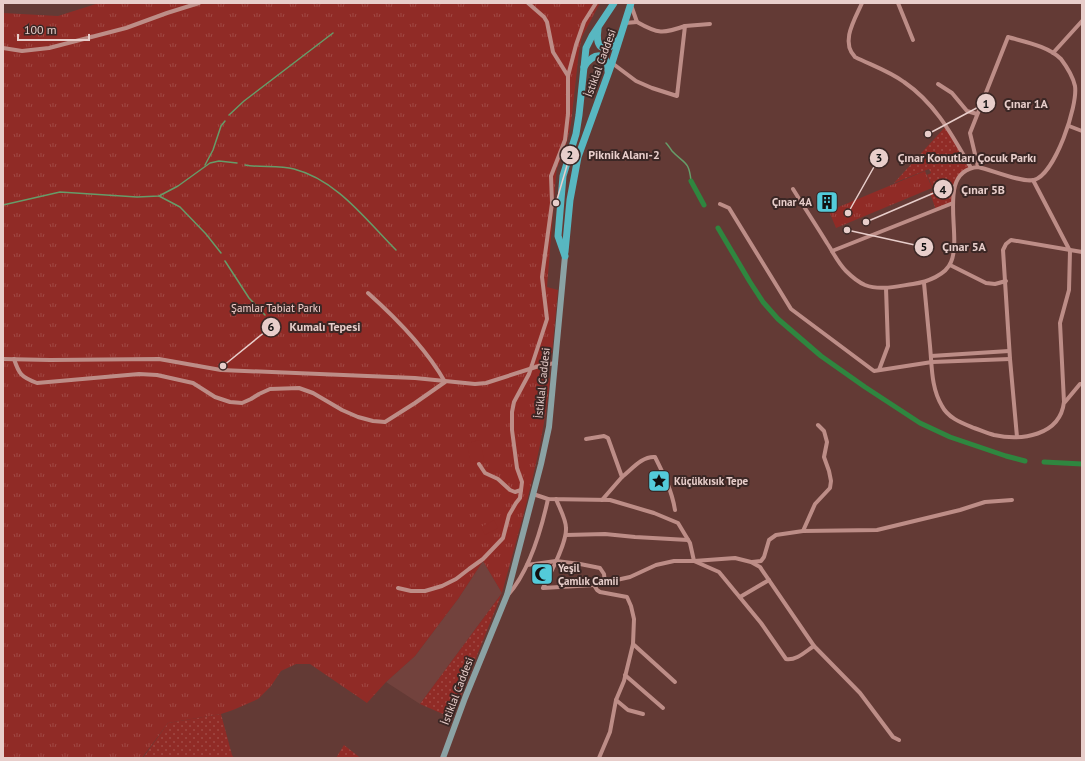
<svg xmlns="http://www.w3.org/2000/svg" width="1085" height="761" font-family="'PT Sans',sans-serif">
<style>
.built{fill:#72423d}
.grass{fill:url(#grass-dots)}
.park{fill:url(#park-tufts)}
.pitch{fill:#902b26}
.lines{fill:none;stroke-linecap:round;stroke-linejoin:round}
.stream{stroke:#669c69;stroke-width:1.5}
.canal{stroke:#2f863f;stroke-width:5}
.minor{stroke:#bd8d87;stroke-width:4}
.secondary{stroke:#8ba2a4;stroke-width:6}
.primary{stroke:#58b7c1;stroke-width:7}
.labels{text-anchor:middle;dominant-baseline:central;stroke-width:4;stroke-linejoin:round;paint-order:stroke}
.street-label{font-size:11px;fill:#e8cecb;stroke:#3b2725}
.poi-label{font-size:11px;font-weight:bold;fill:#e8cecb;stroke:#3b2725;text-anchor:start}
.park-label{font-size:11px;fill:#f5d2ce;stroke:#3b2725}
.leader{fill:none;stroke:#e8cecb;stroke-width:1.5}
.callout-dot{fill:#e8cecb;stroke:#3b2725;stroke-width:1.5}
.mark-label{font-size:12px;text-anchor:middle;font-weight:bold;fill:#111}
.callout-label{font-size:12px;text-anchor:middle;font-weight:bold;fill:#e8cecb;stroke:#3b2725;stroke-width:4;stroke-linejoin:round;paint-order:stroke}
</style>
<defs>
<pattern id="grass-dots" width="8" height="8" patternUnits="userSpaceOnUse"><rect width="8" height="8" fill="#902b26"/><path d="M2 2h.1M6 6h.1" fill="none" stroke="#a04944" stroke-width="1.8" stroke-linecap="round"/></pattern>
<pattern id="park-tufts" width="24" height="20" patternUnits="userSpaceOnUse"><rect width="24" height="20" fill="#902b26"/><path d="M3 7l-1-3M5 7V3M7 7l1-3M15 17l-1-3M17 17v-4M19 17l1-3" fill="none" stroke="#a04944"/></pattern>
</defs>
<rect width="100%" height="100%" fill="#633a35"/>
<polygon class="built" points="483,561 502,593 420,704 386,682 415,656 458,599"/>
<g class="grass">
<polygon points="946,126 971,168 959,177 953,203 936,210 930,193 934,191 927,175 931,173 929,169 894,183"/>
<polygon points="502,593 452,718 420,704"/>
<polygon points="221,714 232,755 234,758 143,758 168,723"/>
<polygon points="344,745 358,756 360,758 336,758"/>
</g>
<g class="park">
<path d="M99 3H600L582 37 579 51 571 124 565 150 557 168 556 176 547 287 558 290 552 353 543 359 541 370 550 379C543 452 521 523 502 593L483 561 458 599 415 656 386 682 367 703 310 664H296L281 671 271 686 258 699 233 710 221 714 168 723 142 758H3V13L58 16Z"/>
<polygon points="925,171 932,188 836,228 829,211"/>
</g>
<g class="pitch">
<polygon points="480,440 484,460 471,463 467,443"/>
<polygon points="494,520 498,528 485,535 481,527"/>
</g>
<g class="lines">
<g class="stream">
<polyline points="229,115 244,101 333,33"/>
<path d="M666 143C668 145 670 148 672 151 684 164 689 160 691 181"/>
<polyline points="205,165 213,150 221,126 225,121"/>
<path d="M245 165C261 168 278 165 294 169 337 180 366 220 396 250"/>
<polyline points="159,196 180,207 206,234 221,253"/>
<polyline points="3,205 60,192 137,197 159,196 178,186 210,163 219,161 237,163"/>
<polyline points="225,261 249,298 265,315"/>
<polyline points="1082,422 1082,432"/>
</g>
<g class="canal">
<polyline points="691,181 704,205"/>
<polyline points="718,228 750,282 763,302 778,319 821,356 865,387 920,423 950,437 1006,456 1025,461"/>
<polyline points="1044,462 1082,464"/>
</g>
<g class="minor">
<path d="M862 3C855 19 840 42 855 57 871 65 889 71 904 82 936 104 952 135 971 168"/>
<polyline points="898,3 913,40"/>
<polyline points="625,23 637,22 631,5"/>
<polyline points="685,26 710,24"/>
<polyline points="3,48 22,51 49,48 126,28 167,13 199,3"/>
<polyline points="1053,53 1082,21"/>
<path d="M612 63 636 81 652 88 677 96 685 26C663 34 658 34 637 22"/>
<polyline points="568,76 576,45 584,22 596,3"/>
<polyline points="938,84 952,93 967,111 977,114"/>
<polyline points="1069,126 1082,131"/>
<path d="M793 189C804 207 816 225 827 243 833 252 838 263 846 271 851 276 858 282 865 285 880 291 898 286 913 284 927 282 946 275 951 262 963 235 935 171 978 167 992 170 1022 183 1034 180 1055 174 1078 106 1075 86 1073 77 1067 67 1061 59 1048 46 1025 42 1008 37L970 133 978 167"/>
<polyline points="720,204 729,208 791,309 874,371 932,362 1010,359"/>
<polyline points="832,251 953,203"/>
<polyline points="950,265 986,283 995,284 1006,281"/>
<path d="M924 283C926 304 928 325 930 346 932 366 931 388 942 406 948 418 962 423 974 428 980 430 987 433 994 435 1021 441 1060 436 1064 402L1060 323 1069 290 1070 251 1033 180"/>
<polyline points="931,356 1009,351"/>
<polyline points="3,359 50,360 159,359 221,370 415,378 475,384 486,383 542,365 556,363"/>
<path d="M14 359C19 374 21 377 37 383L139 374 157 375 193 383 215 397 230 402 242 403 251 399 259 394 270 389 299 388 313 393 342 410 358 417 373 421 385 422 415 403 445 382C426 348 396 318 368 293"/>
<polyline points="879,370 888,346 886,288"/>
<polyline points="1065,402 1080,384 1082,384"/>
<polyline points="1017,437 1010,359 1003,250 1006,244 1011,240 1082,252"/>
<polyline points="586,439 604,436 608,438 622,477 602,500"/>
<polyline points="479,464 485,473 498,479 510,490 515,492 521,490"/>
<path d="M622 477C632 469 642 456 655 457 664 475 672 491 675 510"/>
<path d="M533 494 548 499 610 500 654 513 678 523 690 543 694 561 719 572 761 623 786 659C796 661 806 651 814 646"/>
<path d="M556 499C559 507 566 519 566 528 567 543 550 574 543 588L594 585 630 577 656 565 674 561H694L735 558 751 562 760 567 814 646 860 693 893 737 899 740"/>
<polyline points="803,531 815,504 830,488 831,481 829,471 824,457 827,442 824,431 818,425"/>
<polyline points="566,535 605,534 635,537 688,540"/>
<polyline points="752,562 761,561 764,557 769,540 776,535 803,531 877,530 960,510 985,502 1012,500"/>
<polyline points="527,565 556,561 580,564 600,568 604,574 605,583"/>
<polyline points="594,585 597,590 600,592 627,597 631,606 634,619 633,644 624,681 616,700 610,732 599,758"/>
<polyline points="398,588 411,591 425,591 442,586 456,579 469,569 483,559 503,538 509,515 516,503 520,498 522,482 517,468 512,430 512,412 514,402 529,374 547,319 542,277 552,203 551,176 565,140 568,114 568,76 553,52 547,22 544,17 528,3"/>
<path d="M508 595C530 570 541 531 548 499"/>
<polyline points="740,597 769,580"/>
<polyline points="633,644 675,682"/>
<polyline points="625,675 663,708"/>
<polyline points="616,700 628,710 643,714"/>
</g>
<polyline class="secondary" points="443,758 465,698 507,595 541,464 549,427 565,256"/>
<g class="primary">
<path d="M598 29C595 49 605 55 619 39"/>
<path d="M584 67C593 53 608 50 608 71"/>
<polyline points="565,252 570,200 578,157 612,63 631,3"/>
<polyline points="565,256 558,236 563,176 576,134 579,115 586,48 592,36 614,3"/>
</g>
</g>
<defs>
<g id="building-square" transform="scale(1.15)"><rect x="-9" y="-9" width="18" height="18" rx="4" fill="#53cbda" stroke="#3b2725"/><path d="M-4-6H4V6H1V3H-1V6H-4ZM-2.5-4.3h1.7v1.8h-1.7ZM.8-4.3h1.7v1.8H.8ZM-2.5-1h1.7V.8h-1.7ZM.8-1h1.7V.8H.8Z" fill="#111"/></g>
<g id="sight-square" transform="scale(1.15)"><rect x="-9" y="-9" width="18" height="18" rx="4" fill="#53cbda" stroke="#3b2725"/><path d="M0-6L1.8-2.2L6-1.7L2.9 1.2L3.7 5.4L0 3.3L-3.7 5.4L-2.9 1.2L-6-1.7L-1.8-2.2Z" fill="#111"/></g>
<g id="mosque-square" transform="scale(1.15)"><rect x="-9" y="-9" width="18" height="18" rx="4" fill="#53cbda" stroke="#3b2725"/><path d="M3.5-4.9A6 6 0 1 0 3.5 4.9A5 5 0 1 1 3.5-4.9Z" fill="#111"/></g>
</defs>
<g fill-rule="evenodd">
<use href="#building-square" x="827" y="202"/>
<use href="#sight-square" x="659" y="481"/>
<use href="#mosque-square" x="542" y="574"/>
</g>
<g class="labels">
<g class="street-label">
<text transform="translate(600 63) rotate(-70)">İstiklal Caddesi</text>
<text transform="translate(542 383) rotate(-84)">İstiklal Caddesi</text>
<text transform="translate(457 691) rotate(-69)">İstiklal Caddesi</text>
</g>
<g class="poi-label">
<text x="812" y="202" text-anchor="end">Çınar 4A</text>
<text x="674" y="481">Küçükkısık Tepe</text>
<text x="558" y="568">Yeşil<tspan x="558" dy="13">Çamlık Camii</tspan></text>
</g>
<g class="park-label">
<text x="276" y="308">Şamlar Tabiat Parkı</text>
</g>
</g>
<path class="leader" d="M928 134L986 103M556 203L570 155M848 213L879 158M866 222L943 189M847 230L924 247M223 366L271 327"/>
<g class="callout-dot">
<circle cx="928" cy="134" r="4"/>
<circle cx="556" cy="203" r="4"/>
<circle cx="848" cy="213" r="4"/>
<circle cx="866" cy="222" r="4"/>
<circle cx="847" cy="230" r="4"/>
<circle cx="223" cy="366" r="4"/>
<circle cx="986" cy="103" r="10"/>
<circle cx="570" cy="155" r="10"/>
<circle cx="879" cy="158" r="10"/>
<circle cx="943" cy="189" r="10"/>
<circle cx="924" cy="247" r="10"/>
<circle cx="271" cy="327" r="10"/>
</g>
<g class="mark-label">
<text x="986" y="108">1</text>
<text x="570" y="159">2</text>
<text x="879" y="162">3</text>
<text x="943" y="194">4</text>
<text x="924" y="251">5</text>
<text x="271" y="331">6</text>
</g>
<g class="callout-label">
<text x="1026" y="108">Çınar 1A</text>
<text x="624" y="159">Piknik Alanı-2</text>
<text x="967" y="162">Çınar Konutları Çocuk Parkı</text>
<text x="983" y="194">Çınar 5B</text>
<text x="964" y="251">Çınar 5A</text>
<text x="325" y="331">Kumalı Tepesi</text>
</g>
<rect width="1085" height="761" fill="none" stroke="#e8cecb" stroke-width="8"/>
<path d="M18 34v6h71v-6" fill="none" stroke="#e8cecb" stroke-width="2"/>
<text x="24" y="34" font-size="12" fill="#e8cecb" stroke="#3b2725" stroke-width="3" paint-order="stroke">100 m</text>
</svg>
